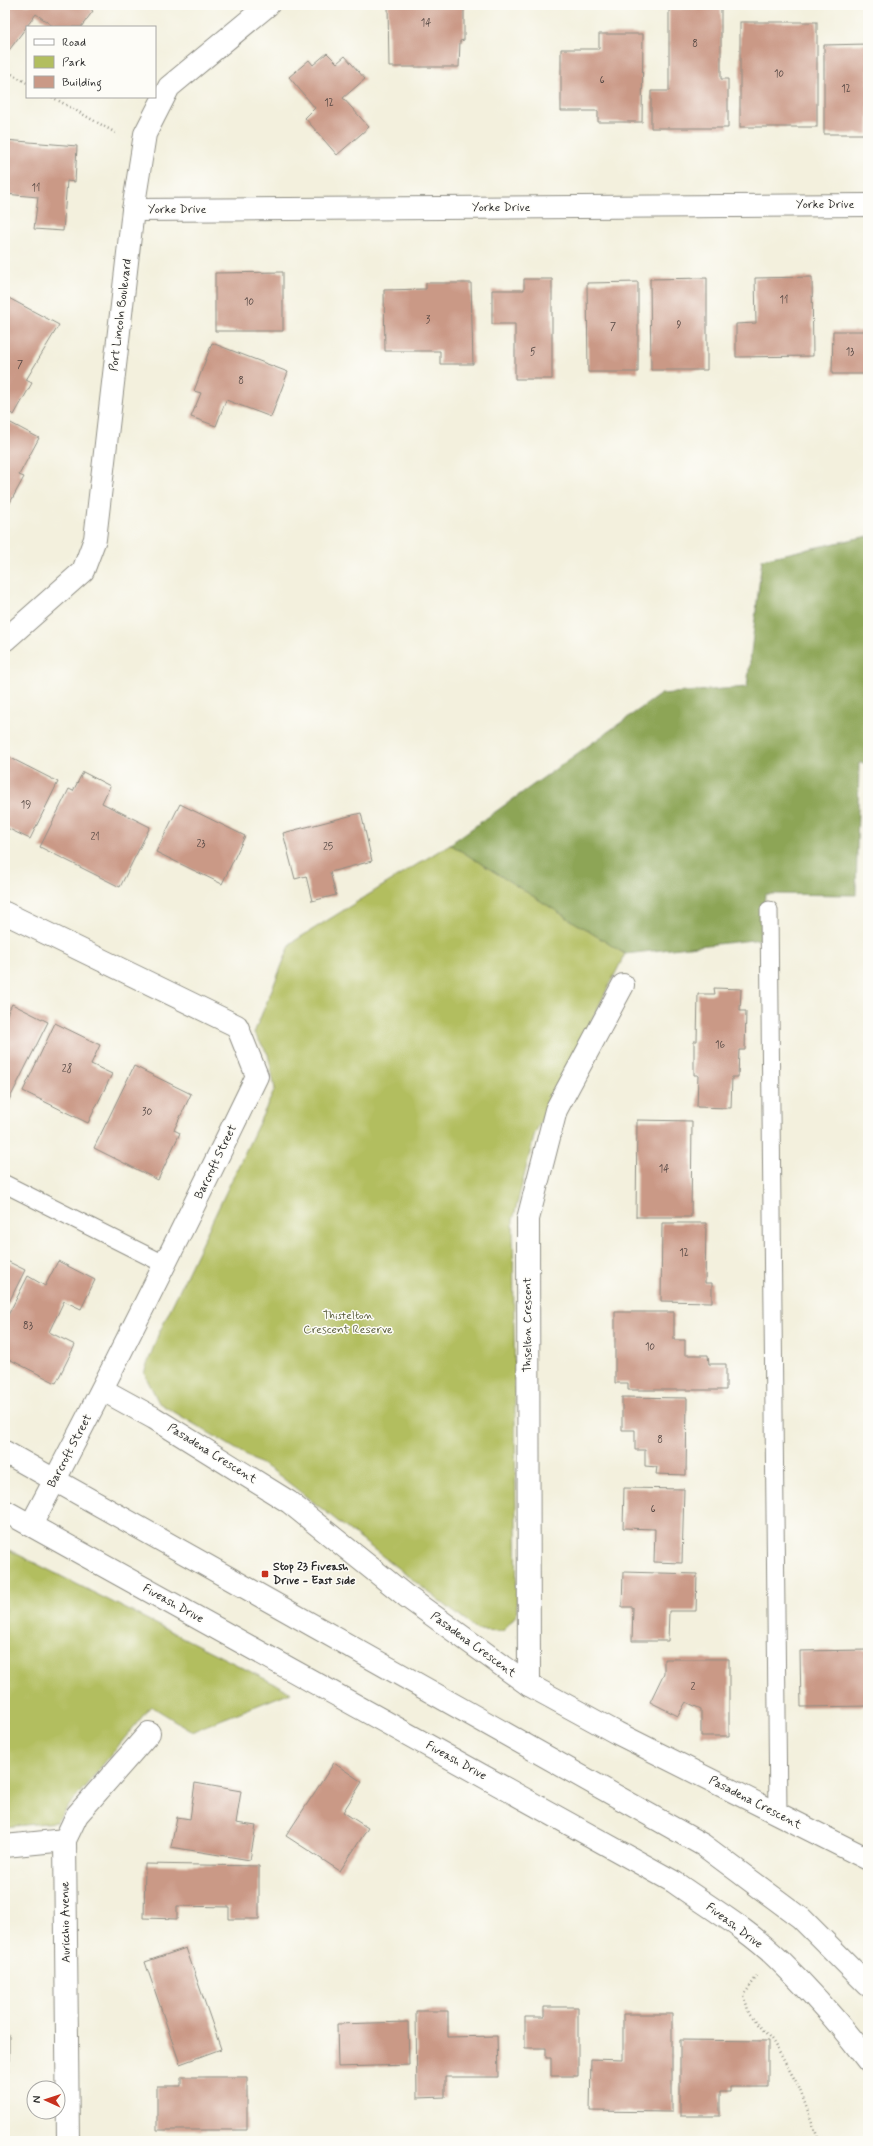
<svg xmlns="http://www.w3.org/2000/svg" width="873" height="2146" font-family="Mynerve,sans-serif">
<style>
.green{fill:#b2be5f;stroke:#6e7445}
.forest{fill:#8da556;stroke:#5c6840}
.building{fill:#ca9986}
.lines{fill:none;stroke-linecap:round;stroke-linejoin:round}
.service-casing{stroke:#8f8e84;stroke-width:19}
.minor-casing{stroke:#8f8e84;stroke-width:24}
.secondary-casing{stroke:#8f8e84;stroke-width:24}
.path{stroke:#8f8e84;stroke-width:2.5;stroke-dasharray:1 3;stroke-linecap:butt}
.service{stroke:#fff;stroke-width:17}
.minor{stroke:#fff;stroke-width:22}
.secondary{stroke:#fff;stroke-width:22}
.poi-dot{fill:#c8321e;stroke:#fdfcf7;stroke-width:1.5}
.labels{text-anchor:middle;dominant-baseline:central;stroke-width:3;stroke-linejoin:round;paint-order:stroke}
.number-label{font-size:10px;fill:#534642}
.street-label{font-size:12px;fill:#2b2b2b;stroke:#fdfcf7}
.park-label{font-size:12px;fill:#5a5e3d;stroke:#fdfcf7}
.poi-label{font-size:12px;font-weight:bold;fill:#2b2b2b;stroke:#fdfcf7;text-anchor:start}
</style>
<rect width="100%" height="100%" fill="#fdfcf7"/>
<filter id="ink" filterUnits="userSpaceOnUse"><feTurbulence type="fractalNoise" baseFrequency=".025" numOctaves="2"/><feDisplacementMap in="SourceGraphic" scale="8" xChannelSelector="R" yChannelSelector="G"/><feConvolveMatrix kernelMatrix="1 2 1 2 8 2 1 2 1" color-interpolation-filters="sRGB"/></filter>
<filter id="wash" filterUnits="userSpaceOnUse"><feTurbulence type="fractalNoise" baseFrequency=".012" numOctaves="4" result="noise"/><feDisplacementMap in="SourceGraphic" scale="16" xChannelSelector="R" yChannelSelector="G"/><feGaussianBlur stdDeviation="0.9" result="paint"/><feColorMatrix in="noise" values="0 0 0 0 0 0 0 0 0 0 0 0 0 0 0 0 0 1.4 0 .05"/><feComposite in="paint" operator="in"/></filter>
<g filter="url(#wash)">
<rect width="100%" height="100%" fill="#f3f0dd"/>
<g class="green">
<polygon points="450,844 625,954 535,1133 513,1220 517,1614 503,1631 477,1630 276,1473 159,1403 144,1373 158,1335 275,1089 268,1054 254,1033 291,943"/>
<polygon points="5,1548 291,1692 192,1731 151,1706 56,1822 5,1827"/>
</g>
<polygon class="forest" points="868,536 868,763 859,763 856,895 765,894 762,939 625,954 450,844 661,694 747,687 762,559"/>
<g id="blocks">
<g class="building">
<polygon points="5,5 85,5 93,11 81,27 54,27 36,14 7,53 5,52"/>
<polygon points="388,5 464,5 464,40 460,41 459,67 389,67"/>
<polygon points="721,8 721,79 728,79 728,128 651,128 651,91 669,91 669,9"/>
<rect x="740" y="22" width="77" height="105"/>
<polygon points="599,34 643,34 642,122 598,122 598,111 561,111 561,49 599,49"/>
<polygon points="868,44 868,134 824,134 824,45"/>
<polygon points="327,53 337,63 345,56 365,79 343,98 369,127 337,155 305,118 315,108 289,77 309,60 313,65"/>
<polygon points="5,140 77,146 75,182 67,181 63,231 34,229 38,197 5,194"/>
<polygon points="283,272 283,331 215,331 215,273"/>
<polygon points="812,277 813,356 736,357 736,324 756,323 755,278"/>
<polygon points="707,278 707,370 651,370 650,279"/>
<polygon points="524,279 552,279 552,379 515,379 515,324 492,324 492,290 524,290"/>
<polygon points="638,282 638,372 588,372 587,283"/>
<polygon points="426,283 471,283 473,364 440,364 440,351 385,351 384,290 426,289"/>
<polygon points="5,296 59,325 26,380 32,383 14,415 5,410"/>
<polygon points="833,331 868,331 868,374 832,374"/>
<polygon points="212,343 288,372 271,417 226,400 216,426 191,417 201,393 194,391"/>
<polygon points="7,421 39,438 19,475 24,477 5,512 5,424"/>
<polygon points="5,755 58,782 30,839 7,828 5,833"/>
<polygon points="83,772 110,786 102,803 150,827 120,887 40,847 69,789 73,791"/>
<polygon points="180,804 245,836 222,884 156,852"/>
<polygon points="361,813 372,861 330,872 336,895 312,901 306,876 295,879 283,833"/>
<polygon points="714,988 741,989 740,1011 746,1011 745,1050 739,1050 738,1077 732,1077 731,1108 697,1107 698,1075 694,1075 694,1041 697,1041 698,994 715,994"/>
<polygon points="12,1004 48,1022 5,1108 5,1018"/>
<polygon points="55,1023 100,1045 91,1064 112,1074 88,1123 23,1091"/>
<polygon points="134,1066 191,1094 174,1130 180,1133 158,1180 94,1148"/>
<polygon points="637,1120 692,1121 691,1217 636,1217"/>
<polygon points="662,1223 706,1223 705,1283 712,1283 712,1302 661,1301"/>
<polygon points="5,1260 25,1270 5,1310"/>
<polygon points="58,1261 95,1280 81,1309 64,1301 49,1332 75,1345 56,1383 5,1357 5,1321 28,1276 45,1286"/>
<polygon points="615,1312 674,1312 674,1340 685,1340 685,1355 708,1355 709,1364 726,1364 726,1390 628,1390 628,1383 615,1383"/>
<polygon points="622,1397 687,1398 686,1475 656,1474 657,1467 645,1466 645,1450 635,1450 635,1430 622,1430"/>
<rect x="866" y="1464" width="2" height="86"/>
<polygon points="624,1488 684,1489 682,1563 654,1562 655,1529 623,1528"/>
<polygon points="623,1572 697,1574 696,1611 669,1611 668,1641 632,1641 633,1607 622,1607"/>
<polygon points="868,1650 868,1706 801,1707 800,1651"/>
<polygon points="664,1659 729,1659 729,1736 701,1736 701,1709 686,1702 678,1716 650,1702 664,1673"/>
<polygon points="334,1763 362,1782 343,1812 368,1828 340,1871 286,1836"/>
<polygon points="195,1783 241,1791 236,1823 256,1826 250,1860 171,1847 177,1817 190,1819"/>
<polygon points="145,1864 259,1866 259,1919 229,1919 229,1907 177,1906 177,1919 144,1918"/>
<polygon points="186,1948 221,2049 180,2064 145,1962"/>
<polygon points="544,2007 578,2007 578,2076 551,2076 551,2058 546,2058 546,2048 525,2048 525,2017 544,2017"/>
<polygon points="416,2011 448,2011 448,2037 497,2036 498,2077 445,2077 445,2097 417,2098"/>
<polygon points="623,2014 672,2014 672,2112 590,2111 591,2059 623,2060"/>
<polygon points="408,2022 409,2065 338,2067 337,2024"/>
<rect x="5" y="2035" width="4" height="36"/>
<polygon points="680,2040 768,2041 768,2087 730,2087 730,2092 720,2092 720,2116 680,2116"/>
<polygon points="181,2077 247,2077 247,2130 157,2130 157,2086 181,2086"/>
</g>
</g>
</g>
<g filter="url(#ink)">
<use href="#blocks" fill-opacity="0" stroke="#8f8e84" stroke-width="1"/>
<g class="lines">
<g class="service-casing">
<g id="service">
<polyline points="769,910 778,1814"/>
<polyline points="5,1184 166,1265"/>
</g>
</g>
<g class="minor-casing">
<g id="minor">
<polyline points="133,210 868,205"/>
<polyline points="5,640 83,571 95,539 133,210 145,134 169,87 268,5"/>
<path d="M5 913 237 1026 257 1076C184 1227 110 1377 31 1525"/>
<polyline points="103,1390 154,1418 289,1502 406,1596 529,1685 617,1733 868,1859"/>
<polyline points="529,1685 528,1219 556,1110 623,985"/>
<polyline points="5,1846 65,1840"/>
<polyline points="68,2141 65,1840 77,1815 149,1733"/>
</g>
</g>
<g class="secondary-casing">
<g id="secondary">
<polyline points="5,1452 703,1845 801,1918 868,1985"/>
<path d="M5 1511 674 1882C709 1907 747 1929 777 1958 810 1990 841 2025 868 2061"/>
</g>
</g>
<g class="path">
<polyline points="5,70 27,83"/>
<polyline points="52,97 116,133"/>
<polyline points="757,1976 744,1995 749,2014 772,2040 798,2085 819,2141"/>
</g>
<use href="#service" class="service"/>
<use href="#minor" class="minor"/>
<use href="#secondary" class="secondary"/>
</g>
</g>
<rect class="poi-dot" x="261" y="1570" width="8" height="8" rx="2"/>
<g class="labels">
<g class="number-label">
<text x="426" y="23">14</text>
<text x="695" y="44">8</text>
<text x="779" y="74">10</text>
<text x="602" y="80">6</text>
<text x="846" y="89">12</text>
<text x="329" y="103">12</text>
<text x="36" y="188">11</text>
<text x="784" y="300">11</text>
<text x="249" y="302">10</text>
<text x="428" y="320">3</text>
<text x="679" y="325">9</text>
<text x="613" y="327">7</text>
<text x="533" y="352">5</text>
<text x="850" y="352">13</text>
<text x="20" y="365">7</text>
<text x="241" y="381">8</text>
<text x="26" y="805">19</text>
<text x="95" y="837">21</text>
<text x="201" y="844">23</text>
<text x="328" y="847">25</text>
<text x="720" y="1045">16</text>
<text x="67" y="1069">28</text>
<text x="147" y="1112">30</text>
<text x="664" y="1169">14</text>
<text x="684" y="1253">12</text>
<text x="28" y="1326">83</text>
<text x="650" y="1347">10</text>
<text x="660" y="1440">8</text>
<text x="653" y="1509">6</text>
<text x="693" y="1687">2</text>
</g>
<g class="street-label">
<text x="825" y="205">Yorke Drive</text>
<text x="501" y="208">Yorke Drive</text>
<text x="177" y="210">Yorke Drive</text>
<text transform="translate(121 315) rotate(-83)">Port Lincoln Boulevard</text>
<text transform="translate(216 1162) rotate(-64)">Barcroft Street</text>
<text transform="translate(528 1325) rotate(-90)">Thiselton Crescent</text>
<text transform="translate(70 1451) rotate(-62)">Barcroft Street</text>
<text transform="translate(212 1454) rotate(32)">Pasadena Crescent</text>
<text transform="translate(173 1604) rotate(29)">Fiveash Drive</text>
<text transform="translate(473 1645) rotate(36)">Pasadena Crescent</text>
<text transform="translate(456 1761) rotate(29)">Fiveash Drive</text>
<text transform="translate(755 1803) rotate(27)">Pasadena Crescent</text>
<text transform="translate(66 1922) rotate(-91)">Auricchio Avenue</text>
<text transform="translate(734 1926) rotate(37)">Fiveash Drive</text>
</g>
<g class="park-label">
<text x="348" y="1316">Thistelton<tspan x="348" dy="14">Crescent Reserve</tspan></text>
</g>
<g class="poi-label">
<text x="273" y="1567">Stop 23 Fiveash<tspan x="273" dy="14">Drive - East side</tspan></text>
</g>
</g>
<rect width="873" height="2146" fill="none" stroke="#fdfcf7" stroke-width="20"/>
<rect x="26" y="26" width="130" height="72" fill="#fdfcf7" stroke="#a9a8a5"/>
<rect x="34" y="39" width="20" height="6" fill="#ffffff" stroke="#a9a8a5"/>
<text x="62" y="46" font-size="12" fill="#2b2b2b">Road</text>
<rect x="34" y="56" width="20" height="12" fill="#b2be5f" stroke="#a9a8a5"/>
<text x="62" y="66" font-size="12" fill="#2b2b2b">Park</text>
<rect x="34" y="76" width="20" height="12" fill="#ca9986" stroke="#a9a8a5"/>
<text x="62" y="86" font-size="12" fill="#2b2b2b">Building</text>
<g transform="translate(46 2100) rotate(273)"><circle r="19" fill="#fdfcf7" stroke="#a9a8a5"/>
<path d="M0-3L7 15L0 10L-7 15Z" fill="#c8321e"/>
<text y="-6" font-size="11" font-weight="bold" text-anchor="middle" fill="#2b2b2b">N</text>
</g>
</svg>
